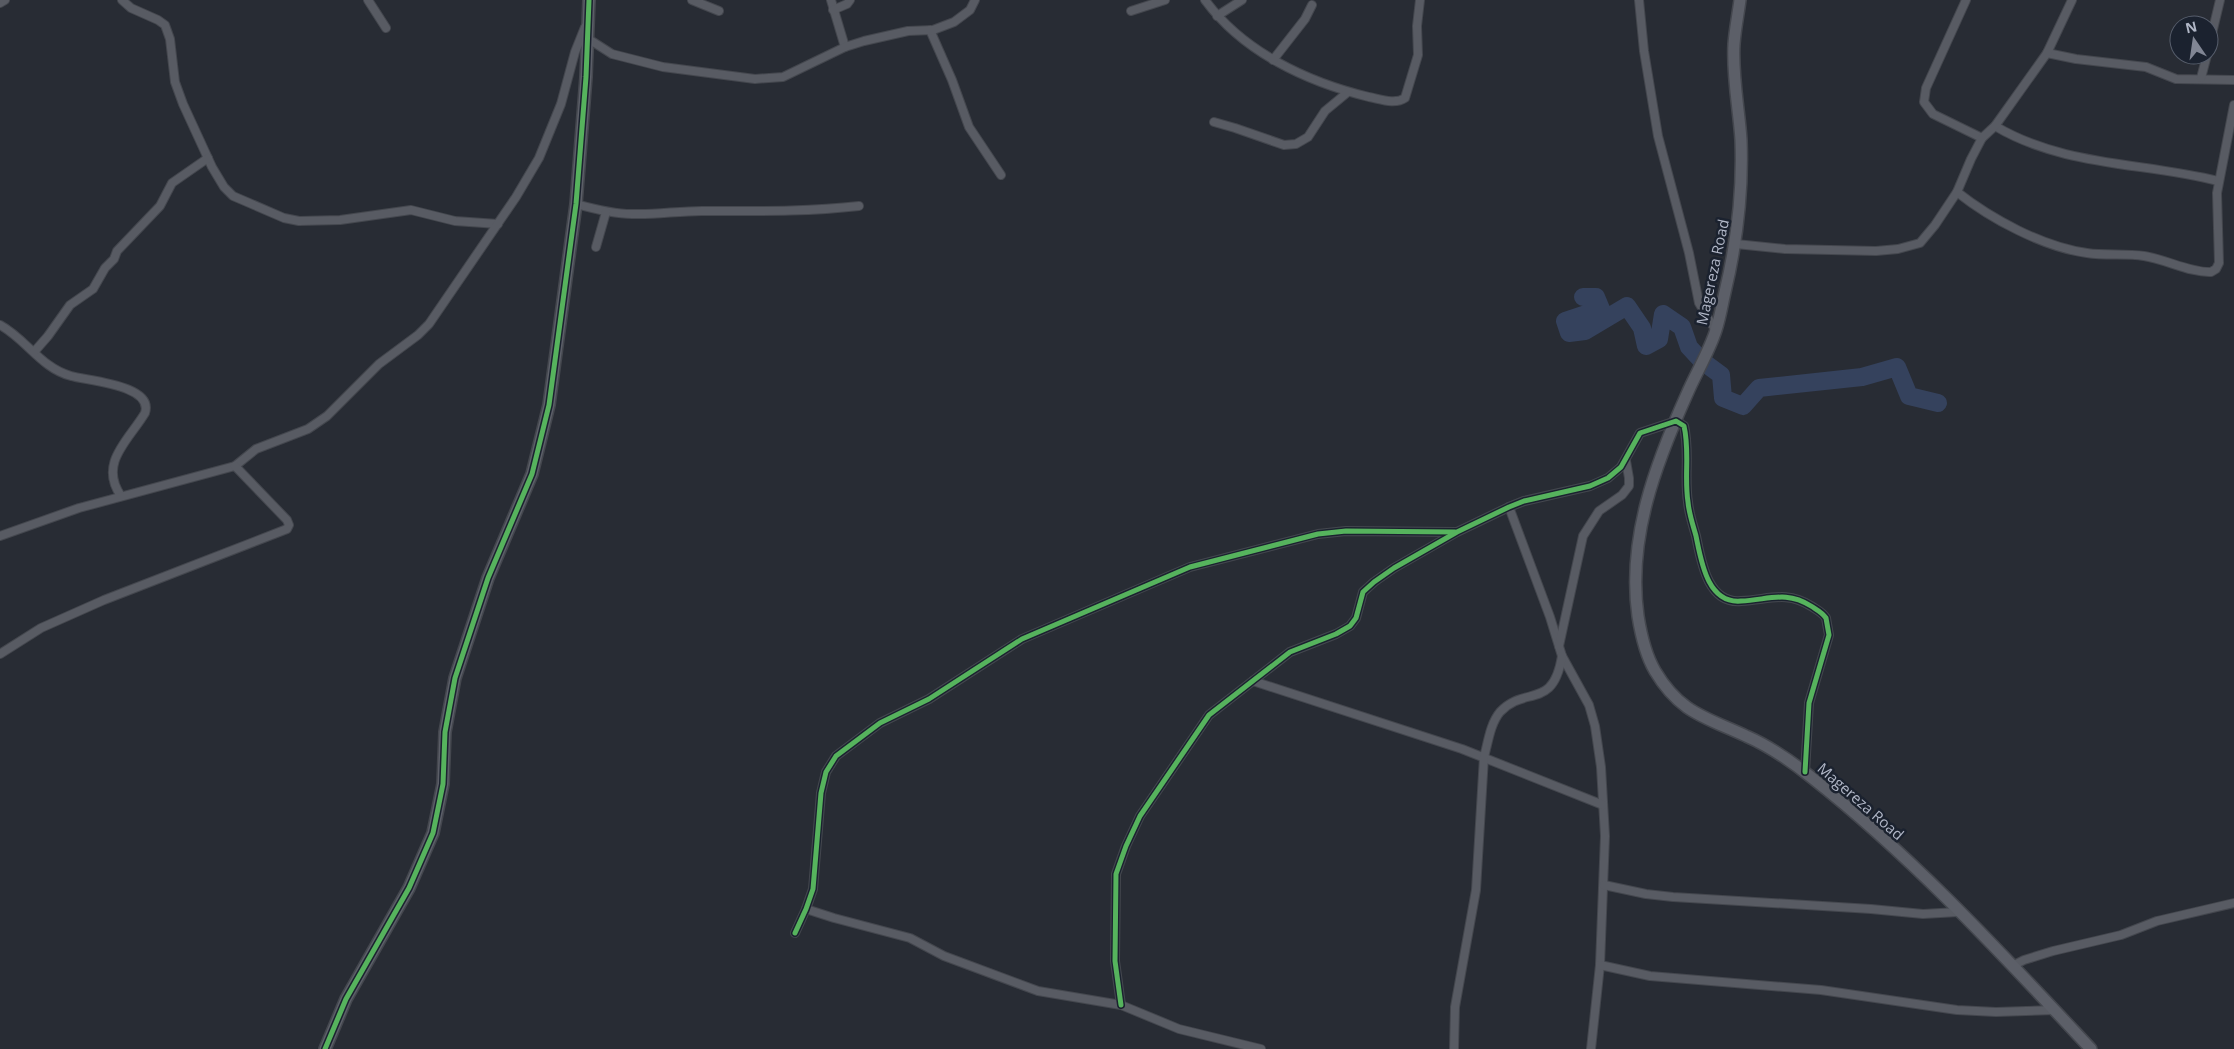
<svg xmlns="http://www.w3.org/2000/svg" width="2234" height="1049" font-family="'Open Sans',sans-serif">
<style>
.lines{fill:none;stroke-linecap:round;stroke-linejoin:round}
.river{stroke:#35425d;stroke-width:18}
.street-casing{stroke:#44474e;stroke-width:10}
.secondary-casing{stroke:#44474e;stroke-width:14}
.street{stroke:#585b63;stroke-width:8}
.secondary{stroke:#5c5f68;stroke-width:11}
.cycleway-casing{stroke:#1b222f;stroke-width:8}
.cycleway{stroke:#56b35d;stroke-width:5}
.labels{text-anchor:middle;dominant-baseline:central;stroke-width:5;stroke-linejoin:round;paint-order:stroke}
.street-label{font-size:15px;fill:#b1b7c7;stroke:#1b222f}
</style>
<rect width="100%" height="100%" fill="#282c34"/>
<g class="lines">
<polyline class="river" points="1583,297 1596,297 1601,309 1565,321 1569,333 1585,331 1627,306 1642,328 1646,346 1659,339 1663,314 1682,327 1689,347 1702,361 1721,375 1723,398 1743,406 1759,388 1862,377 1897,367 1909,396 1938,403"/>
<g class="street-casing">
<g id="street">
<polyline points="122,0 131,8 158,20 165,25 170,39 175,82 183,104 212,167 224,187 233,196 284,218 299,221 340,220 411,210 455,221 498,224"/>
<polyline points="368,0 386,28"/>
<polyline points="692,0 719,11"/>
<polyline points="831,0 845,47"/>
<path d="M1205 0C1243 52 1307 82 1369 97 1380 99 1395 105 1405 98L1418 55 1417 26 1420 0"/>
<polyline points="1639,0 1644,51 1658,136 1689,253 1699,303 1716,331"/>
<polyline points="1966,0 1926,88 1924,102 1933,114 1982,138"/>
<polyline points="0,3 5,0"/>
<polyline points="833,10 847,4 850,0"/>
<polyline points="1131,11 1165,0"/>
<polyline points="1217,16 1242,0"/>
<polyline points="930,30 952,80 969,127 1001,175"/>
<polyline points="587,38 612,54 663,67 755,79 783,77 845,47 864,41 908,31 933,30 954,22 970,10 975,0"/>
<polyline points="2209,46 2220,0"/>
<polyline points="2047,53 2076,59 2146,67 2176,79 2234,80"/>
<polyline points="1273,60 1305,19 1312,5"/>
<polyline points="2201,78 2207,55"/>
<polyline points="1214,122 1235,128 1284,145 1296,144 1308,137 1325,111 1348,92"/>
<path d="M1995 126C2064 167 2143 162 2218 181"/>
<path d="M1957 192C1991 219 2043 247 2087 253 2106 256 2125 253 2144 256 2165 259 2191 273 2211 272L2216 269 2219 263 2217 193 2234 105"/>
<path d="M576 204C594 209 613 214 632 214 655 215 678 211 702 211 755 211 806 212 859 206"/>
<polyline points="1736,244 1785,249 1876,251 1898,249 1920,243 1935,225 1957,192 1971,159 1982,138 1995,126 2047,53 2072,0"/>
<polyline points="596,247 606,212"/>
<path d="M0 325C26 339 41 368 71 376 88 381 154 385 145 413 129 440 98 463 121 496"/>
<polyline points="34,352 48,336 70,305 93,289 105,268 114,259 117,251 160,206 172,183 208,158"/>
<polyline points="1509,507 1550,617 1562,656 1589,705 1595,726 1601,767 1605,836 1600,965 1591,1049"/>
<polyline points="0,536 79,508 235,466 256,449 308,429 327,416 379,364 418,335 429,324 516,197 539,158 561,104 575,52 585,27"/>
<polyline points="1559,646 1583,536 1599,511 1622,495 1629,486 1629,478 1626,461"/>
<polyline points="0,654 41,628 104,600 287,529 289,525 287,520 235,466"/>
<polyline points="1253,681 1462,749 1603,805"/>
<polyline points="1604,885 1646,894 1673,897 1871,909 1923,914 1958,912"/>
<polyline points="806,909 834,918 910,938 944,956 1038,991 1121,1005 1179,1029 1261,1049"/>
<polyline points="795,933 806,909 813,889 821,793 826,772 836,756 880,723 929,699 1022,639 1190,567 1318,534 1346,531 1455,532"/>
<polyline points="1600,965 1650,976 1821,990 1957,1010 1996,1012 2055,1010"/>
<polyline points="2012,966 2024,960 2053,951 2121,935 2157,921 2234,903"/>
<path d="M1121 1005 1115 961 1116 874 1126 846 1140 816 1209 715 1290 652 1336 634 1350 626 1356 618 1363 592 1374 582 1394 568 1457 532 1509 507 1524 501 1590 486 1608 478 1621 467 1640 433 1676 421 1684 426C1690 451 1684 477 1688 502 1689 514 1693 525 1696 536 1701 560 1707 604 1741 601 1768 600 1786 590 1811 606 1817 610 1822 612 1826 618L1829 635 1809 703 1805 772"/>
<path d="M1454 1049 1455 1007 1476 890 1484 757C1488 743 1490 724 1500 712 1525 685 1553 711 1562 656"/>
</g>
</g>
<g class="secondary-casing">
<g id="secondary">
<path d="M1740 0C1738 15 1735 30 1734 44 1732 76 1739 109 1741 140 1743 192 1737 242 1725 292 1722 305 1720 318 1716 330 1709 352 1696 373 1687 394 1656 463 1627 538 1638 616 1641 635 1645 654 1655 671 1680 713 1705 717 1746 736 1769 746 1791 761 1811 777 1913 857 2002 954 2091 1049"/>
<polyline points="325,1049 346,999 409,888 433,833 443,784 445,732 455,678 488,578 532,474 549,405 576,204 586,77 589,0"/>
</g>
</g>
<use href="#street" class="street"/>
<use href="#secondary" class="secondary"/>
<g class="cycleway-casing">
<g id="cycleway">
<polyline points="795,933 806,909 813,889 821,793 826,772 836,756 880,723 929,699 1022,639 1190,567 1318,534 1346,531 1455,532"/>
<path d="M1121 1005 1115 961 1116 874 1126 846 1140 816 1209 715 1290 652 1336 634 1350 626 1356 618 1363 592 1374 582 1394 568 1457 532 1509 507 1524 501 1590 486 1608 478 1621 467 1640 433 1676 421 1684 426C1690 451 1684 477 1688 502 1689 514 1693 525 1696 536 1701 560 1707 604 1741 601 1768 600 1786 590 1811 606 1817 610 1822 612 1826 618L1829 635 1809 703 1805 772"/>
<polyline points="325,1049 346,999 409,888 433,833 443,784 445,732 455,678 488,578 532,474 549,405 576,204 586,77 589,0"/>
</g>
</g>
<use href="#cycleway" class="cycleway"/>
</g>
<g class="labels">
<g class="street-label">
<text transform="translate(1712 272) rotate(-78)">Magereza Road</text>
<text transform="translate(1861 801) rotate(41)">Magereza Road</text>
</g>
</g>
<g transform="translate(2194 40) rotate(347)"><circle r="24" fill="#1b222f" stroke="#575e6c"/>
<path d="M0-4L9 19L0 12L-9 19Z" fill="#818694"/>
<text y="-8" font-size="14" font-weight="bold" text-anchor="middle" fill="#b1b7c7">N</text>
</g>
</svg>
